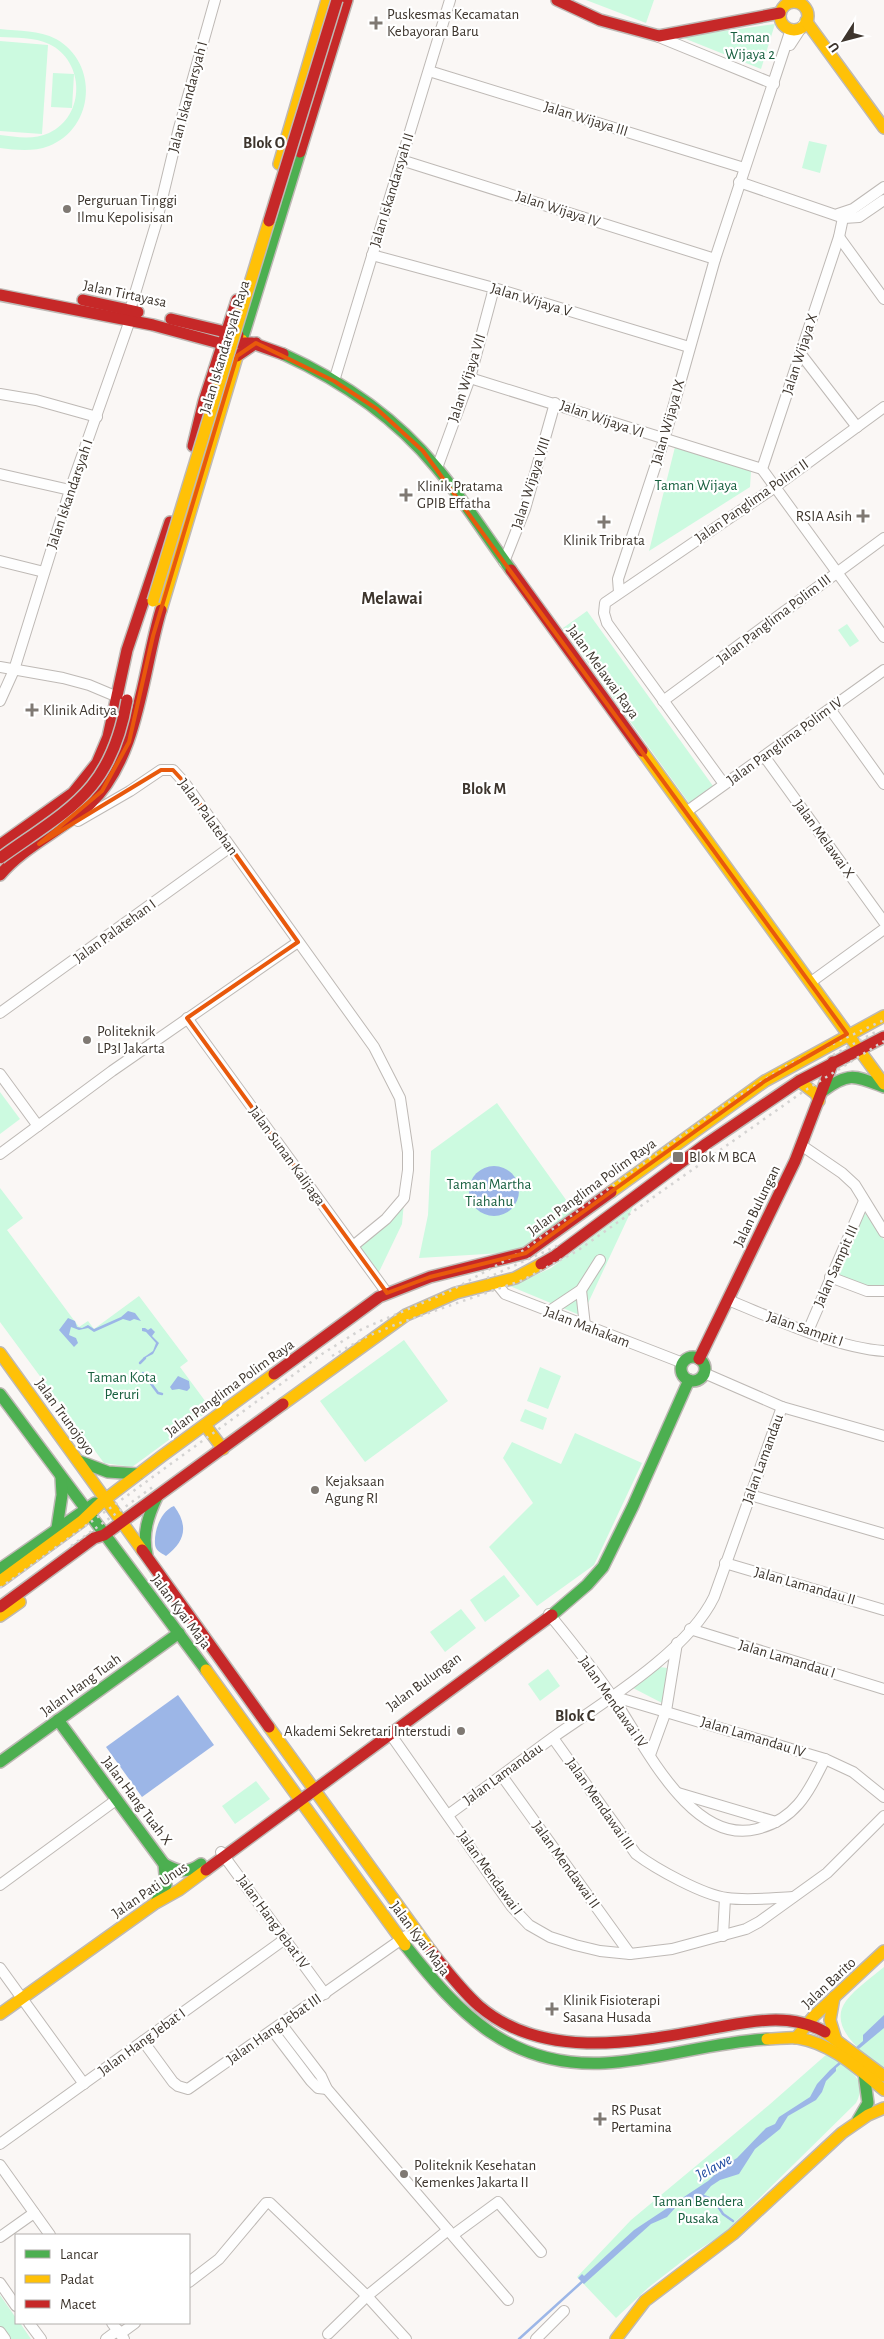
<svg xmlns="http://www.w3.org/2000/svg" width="884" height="2339" font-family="'Alegreya Sans',sans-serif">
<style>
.green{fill:#ccfae0}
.water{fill:#9cb6e7}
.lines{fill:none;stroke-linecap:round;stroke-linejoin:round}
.stream{stroke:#9cb6e7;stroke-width:2.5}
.street-casing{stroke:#beb9b5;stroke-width:12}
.fast-casing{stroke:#beb9b5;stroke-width:14}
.slow-casing{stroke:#beb9b5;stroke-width:14}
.jam-casing{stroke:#beb9b5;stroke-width:14}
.street{stroke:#fefefe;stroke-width:10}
.fast{stroke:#4caf50;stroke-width:11}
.slow{stroke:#ffc107;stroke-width:11}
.jam{stroke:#c62828;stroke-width:11}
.rail{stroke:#d4d3d2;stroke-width:2.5;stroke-dasharray:2.5 5;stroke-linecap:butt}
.slow-bridge-casing{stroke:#beb9b5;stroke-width:14;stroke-linecap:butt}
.jam-bridge-casing{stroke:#beb9b5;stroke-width:14;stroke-linecap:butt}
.slow-bridge{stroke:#ffc107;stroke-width:11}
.jam-bridge{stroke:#c62828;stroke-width:11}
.marked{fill:none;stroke:#e8590c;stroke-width:4;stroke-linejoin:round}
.poi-dot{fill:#7f7973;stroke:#fff;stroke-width:2}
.labels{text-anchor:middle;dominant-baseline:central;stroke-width:4.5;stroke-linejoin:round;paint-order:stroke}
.poi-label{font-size:15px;fill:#3d352d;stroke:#fff;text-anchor:start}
.park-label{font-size:15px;fill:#196040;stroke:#fff}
.street-label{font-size:15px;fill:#3d352d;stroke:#fff}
.neighbourhood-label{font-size:16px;font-weight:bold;fill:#3d352d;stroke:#fff}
.water-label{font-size:16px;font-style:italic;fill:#244fa3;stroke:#fff}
.quarter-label{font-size:18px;font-weight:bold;fill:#3d352d;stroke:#fff}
</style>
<rect width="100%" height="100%" fill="#faf7f5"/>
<g class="green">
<polygon points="586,0 654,0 646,23"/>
<polygon points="775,24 761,69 681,37"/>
<path d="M0 29C19 31 39 30 56 39 99 63 95 128 49 146 33 152 16 150 0 148V135C16 137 34 140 49 133 86 116 85 61 49 44 34 37 16 38 0 37Z"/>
<polygon points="0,41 48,45 42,134 0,131"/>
<polygon points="53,73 74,74 72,108 51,107"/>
<polygon points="809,141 827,145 820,173 802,168"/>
<polygon points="675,447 751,471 750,487 649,551"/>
<polygon points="587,611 713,786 689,803 563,628"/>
<polygon points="847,624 859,641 850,647 838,630"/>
<polygon points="0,1092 20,1119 0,1134"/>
<polygon points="497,1103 574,1211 528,1247 503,1253 419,1258 428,1215 431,1151"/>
<polygon points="0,1188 23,1218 7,1230 79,1327 88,1321 94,1329 139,1296 188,1361 180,1367 211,1409 132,1467 104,1463 0,1322"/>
<polygon points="404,1202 402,1224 377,1276 354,1241"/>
<polygon points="633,1207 582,1316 505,1284 529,1278 551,1268"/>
<polygon points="863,1210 884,1240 884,1287 868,1288 836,1274"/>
<polygon points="404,1340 448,1401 365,1462 320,1401"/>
<polygon points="540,1367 561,1376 548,1409 527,1401"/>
<polygon points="525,1409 547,1418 543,1430 520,1421"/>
<polygon points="575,1433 642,1463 594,1565 537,1606 489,1547 533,1503 503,1458 512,1442 561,1464"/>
<polygon points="504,1575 520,1596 485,1622 470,1600"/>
<polygon points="461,1609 476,1628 445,1652 430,1632"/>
<polygon points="660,1667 667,1668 664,1704 633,1688"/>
<polygon points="548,1669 560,1686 540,1701 528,1684"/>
<polygon points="256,1781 270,1799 235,1824 222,1806"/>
<path d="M884 1967V2070C866 2055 826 2028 846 2001 856 1988 872 1977 884 1967Z"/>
<path d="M827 2054C845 2068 870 2077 856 2103L723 2234 689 2256 649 2287 616 2318 577 2277 631 2220 769 2105Z"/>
<polygon points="0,2295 16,2318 16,2323 20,2323 31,2339 8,2339 0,2328"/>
</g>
<g class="water">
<circle cx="494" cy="1191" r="25"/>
<polygon points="128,1311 135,1313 141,1321 134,1319 130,1321 123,1319 94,1332 88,1328 79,1330 71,1327 69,1335 76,1338 78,1343 74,1347 59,1330 68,1318 75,1321 77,1327 82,1328 88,1325 94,1329 121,1317"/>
<polygon points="145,1328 148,1330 151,1328 155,1332 152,1336 159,1343 153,1354 145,1358 143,1358 153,1351 156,1343 146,1332 142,1331 142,1328"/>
<polygon points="178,1376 189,1381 190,1388 187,1391 179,1389 172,1390 170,1387"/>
<path d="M174 1506C189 1526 185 1542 166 1556 161 1553 155 1550 155 1544 154 1530 161 1511 174 1506Z"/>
<polygon points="178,1695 214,1745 142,1797 106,1747"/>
<polygon points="884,2015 884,2028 836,2068 836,2071 826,2081 822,2092 816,2100 788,2116 780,2129 755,2149 739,2174 720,2180 711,2186 697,2203 675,2208 667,2217 651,2224 584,2284 578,2278 582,2274 584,2276 634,2230 708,2181 724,2166 737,2158 766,2128 775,2124 779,2117 810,2097 817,2084 830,2070 863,2041 863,2035"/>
</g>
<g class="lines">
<g class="stream">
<polyline points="140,1363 145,1358"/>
<polyline points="143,1373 158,1393 162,1394"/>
<polyline points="701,2195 714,2200 723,2214 733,2221"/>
<polyline points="519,2339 584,2280"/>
</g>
<g class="street-casing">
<g id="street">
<polyline points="659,37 774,84"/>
<polyline points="790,45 803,25"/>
<polyline points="429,71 744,168"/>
<polyline points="401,160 715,259"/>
<polyline points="739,182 844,218 859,217 884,200"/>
<polyline points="844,213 839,237 762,469 884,637"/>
<polyline points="838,214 853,209 884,187"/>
<polyline points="839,237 884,299"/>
<polyline points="372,255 494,288 689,347"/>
<polyline points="130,310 156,224 179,128 215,0"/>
<polyline points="800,353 857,427"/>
<polyline points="470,378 762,469"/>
<polyline points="334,381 450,0"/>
<polyline points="0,394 36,400 97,417"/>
<polyline points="437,468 470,378 494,288"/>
<polyline points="0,474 70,490"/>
<polyline points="0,561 44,572"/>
<polyline points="504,562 525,509 555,403"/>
<polyline points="619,592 618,579 664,440 715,259 791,29"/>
<polyline points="0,667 63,678 89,685 120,698"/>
<polyline points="0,701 14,670 70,490 130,320"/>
<polyline points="663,701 884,538"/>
<polyline points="830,709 884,784"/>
<polyline points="764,756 884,922"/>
<polyline points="724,784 607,623 604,613 605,603 775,487 884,407"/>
<polyline points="686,812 884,670"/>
<polyline points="78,821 130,791 161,770 173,770 184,782 374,1047 400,1098 408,1152 408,1170 404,1198 386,1219 353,1246"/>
<polyline points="811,982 884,929"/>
<polyline points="0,1013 229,848"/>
<polyline points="187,1018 387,1293"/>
<polyline points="0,1074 38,1126"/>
<polyline points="801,1145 842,1173 855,1185 884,1232"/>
<polyline points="0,1154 112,1071 298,942"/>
<polyline points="830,1277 867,1291 884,1291"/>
<polyline points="497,1284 505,1294 683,1363"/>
<polyline points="581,1290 585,1326"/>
<path d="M728 1300C773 1318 836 1348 884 1351"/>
<polyline points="548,1312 581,1290 600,1260"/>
<polyline points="808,1331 864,1201"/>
<polyline points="704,1373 782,1407 884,1436"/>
<polyline points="750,1495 884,1534"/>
<polyline points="725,1563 884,1610"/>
<path d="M549 1614C571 1641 594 1669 613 1698 644 1743 691 1846 757 1829 796 1819 808 1793 825 1759"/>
<polyline points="690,1629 884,1689"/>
<polyline points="612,1696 825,1759 853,1772 884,1797"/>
<polyline points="391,1735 512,1907 529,1925 550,1937 575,1945 600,1951 630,1954 672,1949 746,1929 759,1922 827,1873 884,1816"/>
<path d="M553 1738 636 1854C656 1869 703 1895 727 1898 749 1901 771 1898 793 1897"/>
<polyline points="650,1755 666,1711 677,1643"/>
<polyline points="502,1776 630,1954"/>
<polyline points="678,1793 776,1822"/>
<path d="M448 1815C484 1789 519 1762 555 1736 604 1702 688 1651 714 1597L782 1407"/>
<polyline points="221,1852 325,1994"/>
<polyline points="0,1885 116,1800"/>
<polyline points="723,1936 725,1898"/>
<polyline points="0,1968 84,2084"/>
<polyline points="282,2025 321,2076 327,2089 508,2300"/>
<polyline points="273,2031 311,2081 318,2088 327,2089"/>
<polyline points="143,2041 173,2082 178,2086 188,2089 406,1936"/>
<polyline points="0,2144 285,1939"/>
<polyline points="0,2165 50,2235"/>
<polyline points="453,2235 498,2202 541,2252"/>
<polyline points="0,2237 34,2213"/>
<polyline points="189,2282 219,2259 266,2203 270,2203 367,2296 406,2339"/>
<polyline points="0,2283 16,2306"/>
<polyline points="29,2323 41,2339"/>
<polyline points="112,2323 124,2339"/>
<polyline points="0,2332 5,2339"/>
<polyline points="120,2334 135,2323"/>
<polyline points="328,2334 367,2296 448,2230"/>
<polyline points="106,2339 118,2330"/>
<polyline points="536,2339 564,2311"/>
</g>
</g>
<g class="fast-casing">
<g id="fast">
<polyline points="242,340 300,152"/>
<path d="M283 354C342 381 395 417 436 467 463 499 486 536 511 570"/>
<path d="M823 1091C849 1071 856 1076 884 1087"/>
<circle cx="693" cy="1369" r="12"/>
<polyline points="0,1394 206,1670"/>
<polyline points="79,1461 108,1472 138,1474"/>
<polyline points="57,1528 62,1495 61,1477"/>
<path d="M147 1555C142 1534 148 1516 157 1497"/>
<polyline points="0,1569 95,1503"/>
<polyline points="552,1615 587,1585 603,1567 633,1506 689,1380"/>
<polyline points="58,1720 164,1864 166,1885 156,1902"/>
<polyline points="0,1762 179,1633"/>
<path d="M164 1864C179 1872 187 1874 201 1864"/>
<path d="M405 1945C459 2014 510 2068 605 2063 659 2060 712 2042 767 2039"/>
<polyline points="858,2120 868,2103 864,2073"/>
</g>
</g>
<g class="slow-casing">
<g id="slow">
<circle cx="794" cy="16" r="14"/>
<polyline points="806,21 884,128"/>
<polyline points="279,164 327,0"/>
<polyline points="161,610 242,340"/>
<polyline points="642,751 884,1084"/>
<polyline points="799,1081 816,1094 819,1101"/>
<polyline points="611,1192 765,1081 884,1016"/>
<polyline points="0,1353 142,1550"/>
<polyline points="283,1404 406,1315 456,1293 515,1278 541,1264"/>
<polyline points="205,1425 223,1449"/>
<polyline points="0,1581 82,1521 103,1501 162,1456 274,1374"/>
<polyline points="0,1616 20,1602"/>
<polyline points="206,1670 405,1945"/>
<polyline points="269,1727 431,1951"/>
<polyline points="834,1997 830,2020 836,2040"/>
<polyline points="0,2014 154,1904 179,1890 206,1870"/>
<polyline points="825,2032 884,2076"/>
<polyline points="796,2038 814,2016 884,1951"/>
<path d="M767 2039C777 2039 788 2037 798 2038 833 2044 857 2068 884 2090"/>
<polyline points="616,2339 645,2301 733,2234 842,2133 868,2115 884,2108"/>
</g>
</g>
<g class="jam-casing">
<g id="jam">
<polyline points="557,0 600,20 659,36 780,13"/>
<polyline points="300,152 347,0"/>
<polyline points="0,295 153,325 219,343 252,343 283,354"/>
<polyline points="83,300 138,312"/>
<polyline points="171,319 238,335"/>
<polyline points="237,356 256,343"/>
<polyline points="193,446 204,401 237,300"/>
<polyline points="511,570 642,751"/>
<polyline points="0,845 73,793 97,763 108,737 127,650 170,522"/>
<path d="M0 875C24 846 63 830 90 804 139 757 142 673 161 610"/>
<polyline points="541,1264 555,1256 706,1144 799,1081 884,1037"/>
<polyline points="699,1359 795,1161 833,1062"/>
<polyline points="274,1374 379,1297 430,1277 526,1253 611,1192"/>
<polyline points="142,1550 269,1727"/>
<polyline points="0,1607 94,1538 104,1535 283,1404"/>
<polyline points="206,1870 552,1615"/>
<path d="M431 1951C446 1970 461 1990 479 2006 547 2064 645 2040 725 2026 759 2020 793 2014 825 2032"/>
</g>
</g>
<use href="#street" class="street"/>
<use href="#fast" class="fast"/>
<use href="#slow" class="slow"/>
<use href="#jam" class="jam"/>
<g class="rail">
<polyline points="833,1055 879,1030"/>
<polyline points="487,1278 557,1246"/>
<polyline points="332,1356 366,1337 397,1324 523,1280 577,1251 804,1091 884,1041"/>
<polyline points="71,1546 154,1486"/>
<polyline points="0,1588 322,1354 362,1329 448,1292 521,1252 723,1106 786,1066 884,1020"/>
</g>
<g class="slow-bridge-casing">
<polyline id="slow-bridge" points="153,601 269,221"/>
</g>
<g class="jam-bridge-casing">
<g id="jam-bridge">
<polyline points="269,221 337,0"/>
<path d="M0 858C70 808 111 792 127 700"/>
</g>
</g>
<use href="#slow-bridge" class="slow-bridge"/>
<use href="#jam-bridge" class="jam-bridge"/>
</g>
<path class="marked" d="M256 343 334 381 377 409 423 451 847 1034 765 1081 526 1253 430 1277 387 1293 187 1018 298 942 184 782 173 770H161L39 844 102 791 129 742 153 636 237 356Z"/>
<g class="poi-dot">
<path d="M373.5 15.5h5v5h5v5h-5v5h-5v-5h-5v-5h5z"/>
<circle cx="67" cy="209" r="5"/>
<path d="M403.5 487.5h5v5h5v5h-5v5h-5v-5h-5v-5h5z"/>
<path d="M860.5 508.5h5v5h5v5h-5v5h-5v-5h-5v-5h5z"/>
<path d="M601.5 514.5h5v5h5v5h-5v5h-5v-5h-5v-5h5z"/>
<path d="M29.5 702.5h5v5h5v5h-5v5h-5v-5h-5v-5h5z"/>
<circle cx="87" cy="1040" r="5"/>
<rect x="672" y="1151" width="12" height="12" rx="2.5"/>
<circle cx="315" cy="1490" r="5"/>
<circle cx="461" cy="1731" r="5"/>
<path d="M549.5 2001.5h5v5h5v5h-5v5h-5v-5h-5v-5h5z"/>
<path d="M597.5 2111.5h5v5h5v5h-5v5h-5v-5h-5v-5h5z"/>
<circle cx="404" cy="2174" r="5"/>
</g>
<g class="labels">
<g class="poi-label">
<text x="387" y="14">Puskesmas Kecamatan<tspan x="387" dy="17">Kebayoran Baru</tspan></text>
<text x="77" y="200">Perguruan Tinggi<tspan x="77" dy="17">Ilmu Kepolisisan</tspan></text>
<text x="417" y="486">Klinik Pratama<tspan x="417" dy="17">GPIB Effatha</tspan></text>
<text x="852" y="516" text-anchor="end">RSIA Asih</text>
<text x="604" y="540" text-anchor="middle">Klinik Tribrata</text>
<text x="43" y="710">Klinik Aditya</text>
<text x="97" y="1031">Politeknik<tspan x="97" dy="17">LP3I Jakarta</tspan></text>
<text x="689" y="1157">Blok M BCA</text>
<text x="325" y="1481">Kejaksaan<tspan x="325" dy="17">Agung RI</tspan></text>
<text x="451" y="1731" text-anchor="end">Akademi Sekretari Interstudi</text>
<text x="563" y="2000">Klinik Fisioterapi<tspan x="563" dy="17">Sasana Husada</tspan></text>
<text x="611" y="2110">RS Pusat<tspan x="611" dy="17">Pertamina</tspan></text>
<text x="414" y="2165">Politeknik Kesehatan<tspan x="414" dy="17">Kemenkes Jakarta II</tspan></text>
</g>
<g class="park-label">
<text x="750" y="37">Taman<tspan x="750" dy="17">Wijaya 2</tspan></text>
<text x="696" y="485">Taman Wijaya</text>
<text x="489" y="1184">Taman Martha<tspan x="489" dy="17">Tiahahu</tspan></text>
<text x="122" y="1377">Taman Kota<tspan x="122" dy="17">Peruri</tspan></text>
<text x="698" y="2201">Taman Bendera<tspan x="698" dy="17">Pusaka</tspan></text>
</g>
<g class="street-label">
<text transform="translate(188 97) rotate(-75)">Jalan Iskandarsyah I</text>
<text transform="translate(586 119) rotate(17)">Jalan Wijaya III</text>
<text transform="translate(392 190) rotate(-73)">Jalan Iskandarsyah II</text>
<text transform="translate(558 209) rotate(18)">Jalan Wijaya IV</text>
<text transform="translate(125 294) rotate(12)">Jalan Tirtayasa</text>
<text transform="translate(531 300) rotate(17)">Jalan Wijaya V</text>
<text transform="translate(225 347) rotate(-73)">Jalan Iskandarsyah Raya</text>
<text transform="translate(800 354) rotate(-72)">Jalan Wijaya X</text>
<text transform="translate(467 378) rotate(-72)">Jalan Wijaya VII</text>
<text transform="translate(602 419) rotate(19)">Jalan Wijaya VI</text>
<text transform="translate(668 422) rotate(-74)">Jalan Wijaya IX</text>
<text transform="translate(531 483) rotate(-72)">Jalan Wijaya VIII</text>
<text transform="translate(70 494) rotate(-71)">Jalan Iskandarsyah I</text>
<text transform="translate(752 501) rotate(-35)">Jalan Panglima Polim II</text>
<text transform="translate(774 619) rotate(-37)">Jalan Panglima Polim III</text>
<text transform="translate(603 672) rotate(54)">Jalan Melawai Raya</text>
<text transform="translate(785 741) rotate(-36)">Jalan Panglima Polim IV</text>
<text transform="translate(208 817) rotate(54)">Jalan Palatehan</text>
<text transform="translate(824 839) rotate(54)">Jalan Melawai X</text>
<text transform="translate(115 931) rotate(-36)">Jalan Palatehan I</text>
<text transform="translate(287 1156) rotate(54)">Jalan Sunan Kalijaga</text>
<text transform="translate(592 1187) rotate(-36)">Jalan Panglima Polim Raya</text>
<text transform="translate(757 1206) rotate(-64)">Jalan Bulungan</text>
<text transform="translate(836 1266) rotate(-66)">Jalan Sampit III</text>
<text transform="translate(587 1327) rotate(21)">Jalan Mahakam</text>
<text transform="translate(805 1329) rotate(19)">Jalan Sampit I</text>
<text transform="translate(230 1388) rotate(-36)">Jalan Panglima Polim Raya</text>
<text transform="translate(65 1417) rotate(54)">Jalan Trunojoyo</text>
<text transform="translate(763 1459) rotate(-70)">Jalan Lamandau</text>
<text transform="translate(805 1586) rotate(16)">Jalan Lamandau II</text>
<text transform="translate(181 1612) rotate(53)">Jalan Kyai Maja</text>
<text transform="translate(787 1659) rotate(17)">Jalan Lamandau I</text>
<text transform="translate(424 1682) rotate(-36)">Jalan Bulungan</text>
<text transform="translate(81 1685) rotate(-36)">Jalan Hang Tuah</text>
<text transform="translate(613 1702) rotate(55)">Jalan Mendawai IV</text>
<text transform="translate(753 1737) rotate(17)">Jalan Lamandau IV</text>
<text transform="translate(503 1774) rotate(-36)">Jalan Lamandau</text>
<text transform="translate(137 1801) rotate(53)">Jalan Hang Tuah X</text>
<text transform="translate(600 1804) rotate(55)">Jalan Mendawai III</text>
<text transform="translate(566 1865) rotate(54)">Jalan Mendawai II</text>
<text transform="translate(490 1873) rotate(54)">Jalan Mendawai I</text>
<text transform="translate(150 1890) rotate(-34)">Jalan Pati Unus</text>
<text transform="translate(273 1922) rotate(54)">Jalan Hang Jebat IV</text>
<text transform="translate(420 1939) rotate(53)">Jalan Kyai Maja</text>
<text transform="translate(829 1983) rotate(-43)">Jalan Barito</text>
<text transform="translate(274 2029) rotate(-35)">Jalan Hang Jebat III</text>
<text transform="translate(142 2042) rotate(-36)">Jalan Hang Jebat I</text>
</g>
<g class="neighbourhood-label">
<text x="264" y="143">Blok O</text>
<text x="484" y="789">Blok M</text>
<text x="575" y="1716">Blok C</text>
</g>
<g class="water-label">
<text transform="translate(714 2167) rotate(-28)">Jelawe</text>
</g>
<g class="quarter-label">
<text x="392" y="599">Melawai</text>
</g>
</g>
<rect x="15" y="2234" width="175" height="90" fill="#ffffff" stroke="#b1aeab"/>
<rect x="25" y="2250" width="25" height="8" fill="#4caf50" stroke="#b1aeab"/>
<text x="60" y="2259" font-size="15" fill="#3d352d">Lancar</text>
<rect x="25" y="2275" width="25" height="8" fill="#ffc107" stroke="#b1aeab"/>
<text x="60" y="2284" font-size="15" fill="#3d352d">Padat</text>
<rect x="25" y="2300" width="25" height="8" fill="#c62828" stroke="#b1aeab"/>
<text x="60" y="2309" font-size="15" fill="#3d352d">Macet</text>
<g transform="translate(844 40) rotate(234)" stroke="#ffffff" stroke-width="4" paint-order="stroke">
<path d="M0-4L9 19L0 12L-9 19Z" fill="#3d352d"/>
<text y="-8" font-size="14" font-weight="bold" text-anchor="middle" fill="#3d352d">U</text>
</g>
</svg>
